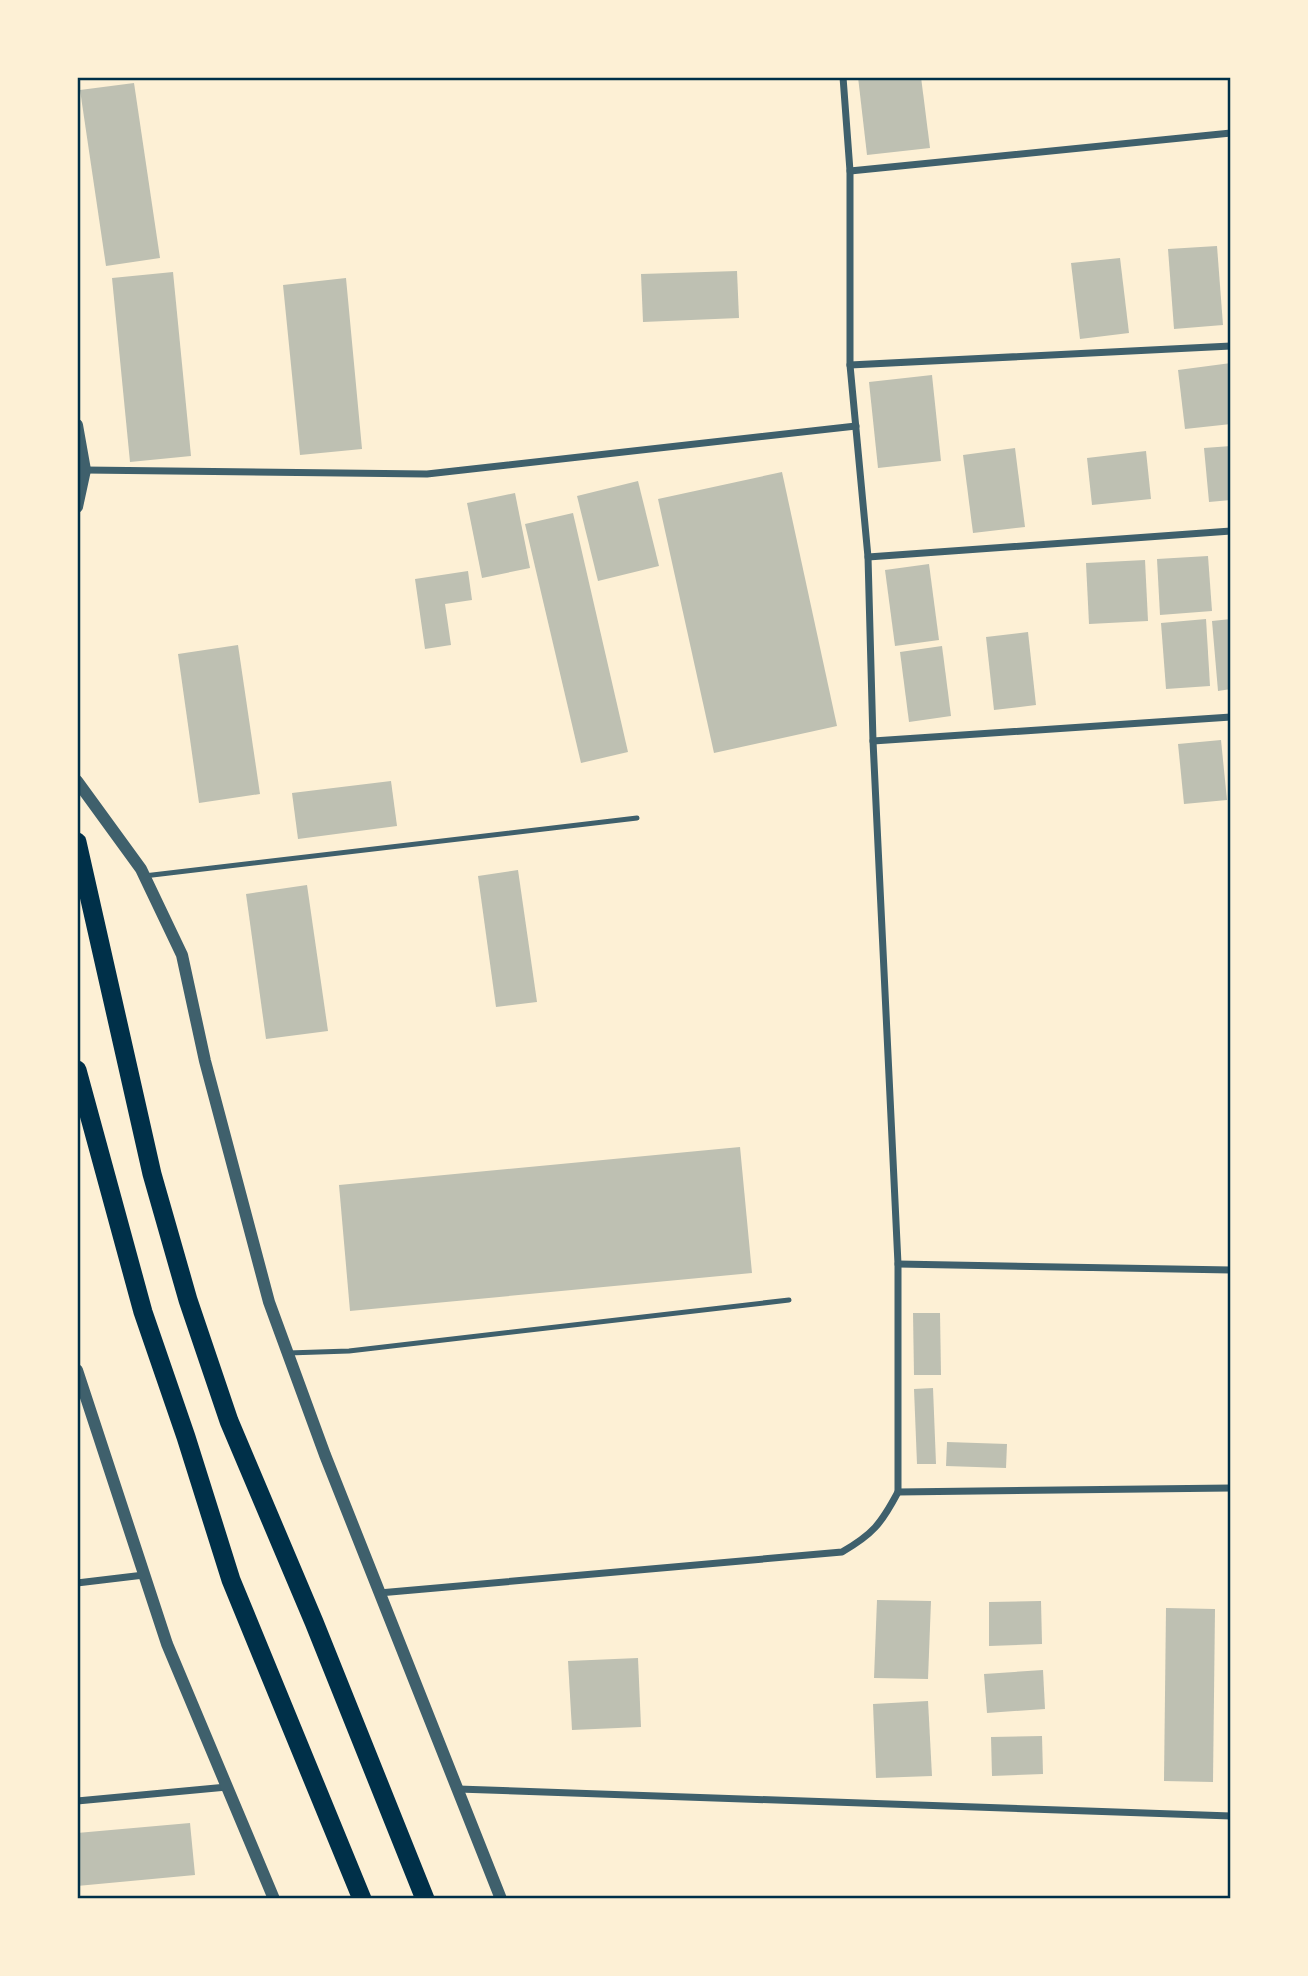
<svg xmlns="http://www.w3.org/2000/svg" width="1308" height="1976" font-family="'Fira Sans Condensed',sans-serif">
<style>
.building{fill:#bec0b2}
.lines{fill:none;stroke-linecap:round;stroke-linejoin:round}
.service{stroke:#3f606c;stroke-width:5}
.minor{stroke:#3f606c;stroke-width:7}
.tertiary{stroke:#3f606c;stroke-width:12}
.trunk{stroke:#003049;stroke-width:19}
.neatline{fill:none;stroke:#003049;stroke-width:2.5}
</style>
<rect width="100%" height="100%" fill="#fdf0d5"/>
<g class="building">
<polygon points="858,77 921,77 930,148 867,155"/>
<polygon points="134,83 160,258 106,266 80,90"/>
<polygon points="1217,246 1223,325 1174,329 1168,249"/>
<polygon points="1120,258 1129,333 1080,339 1071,263"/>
<polygon points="737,271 739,318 643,322 641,274"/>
<polygon points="173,272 191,456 130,462 112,278"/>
<polygon points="346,278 362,449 300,455 283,285"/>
<polygon points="1231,363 1231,424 1185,429 1178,370"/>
<polygon points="932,375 941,461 878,468 869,382"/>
<polygon points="1231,446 1231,500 1209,502 1204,448"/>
<polygon points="1015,448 1025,527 973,533 963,455"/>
<polygon points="1146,451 1151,499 1092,505 1087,458"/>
<polygon points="782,472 837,726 714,753 658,499"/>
<polygon points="638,481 659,566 598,581 577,496"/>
<polygon points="515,493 530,568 482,578 467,503"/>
<polygon points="573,513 628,752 581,763 525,524"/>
<polygon points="1208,556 1212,611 1160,615 1157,559"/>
<polygon points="1145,560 1148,621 1089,624 1086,563"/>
<polygon points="929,564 939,640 895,646 885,570"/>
<polygon points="468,571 472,600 445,604 451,645 425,649 415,579"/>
<polygon points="1206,619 1210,686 1166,689 1161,623"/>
<polygon points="1231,619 1231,689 1218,691 1212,621"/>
<polygon points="1028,632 1036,705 994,710 986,637"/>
<polygon points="238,645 260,794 199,803 178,654"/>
<polygon points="942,646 951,716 909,722 900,652"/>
<polygon points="1221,740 1227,800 1184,804 1178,744"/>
<polygon points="391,781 397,826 298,839 292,793"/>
<polygon points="518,870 537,1002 496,1007 478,876"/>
<polygon points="307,885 328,1031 266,1039 246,894"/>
<polygon points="740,1147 752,1273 350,1311 339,1185"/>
<polygon points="913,1313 940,1313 941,1375 914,1375"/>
<polygon points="933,1388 936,1464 917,1464 914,1389"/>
<polygon points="947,1442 1007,1444 1006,1468 946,1466"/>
<polygon points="877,1600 931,1601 928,1679 874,1678"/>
<polygon points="1041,1601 1042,1644 989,1646 989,1602"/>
<polygon points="1166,1608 1215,1609 1213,1782 1164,1781"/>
<polygon points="638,1658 641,1727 572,1730 568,1661"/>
<polygon points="1043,1670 1045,1709 987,1713 984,1674"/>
<polygon points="928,1701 932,1776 876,1778 873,1704"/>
<polygon points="1042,1736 1043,1774 992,1776 991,1737"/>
<polygon points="190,1823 195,1875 77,1886 77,1833"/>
</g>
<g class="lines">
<g class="service">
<polyline points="144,876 637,818"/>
<polyline points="288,1353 349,1351 789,1300"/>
</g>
<g class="minor">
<polyline points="850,171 1231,133"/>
<polyline points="850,365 1231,346"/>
<polyline points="85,470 427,474 856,426"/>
<polyline points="868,557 1231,531"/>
<polyline points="873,741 1231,717"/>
<polyline points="898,1264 1231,1270"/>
<polyline points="898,1492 1231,1488"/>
<polyline points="77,1583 144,1575"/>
<path d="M379 1593 842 1552C873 1534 881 1524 898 1492V1264L873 741 868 557 850 365V171L843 77"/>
<polyline points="458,1789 1231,1816"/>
<polyline points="77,1801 227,1787"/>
</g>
<g class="tertiary">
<polyline points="77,425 85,470 77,507"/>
<polyline points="77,781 141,869 182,955 205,1061 269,1302 325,1455 501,1899"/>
<polyline points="77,1370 167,1644 274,1899"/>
</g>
<g class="trunk">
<polyline points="77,842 152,1174 188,1300 229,1421 314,1622 425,1899"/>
<polyline points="77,1070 143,1312 186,1437 231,1580 362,1899"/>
</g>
</g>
<rect width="1308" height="1976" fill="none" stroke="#fdf0d5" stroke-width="158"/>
<rect x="79" y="79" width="1150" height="1818" class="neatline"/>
</svg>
